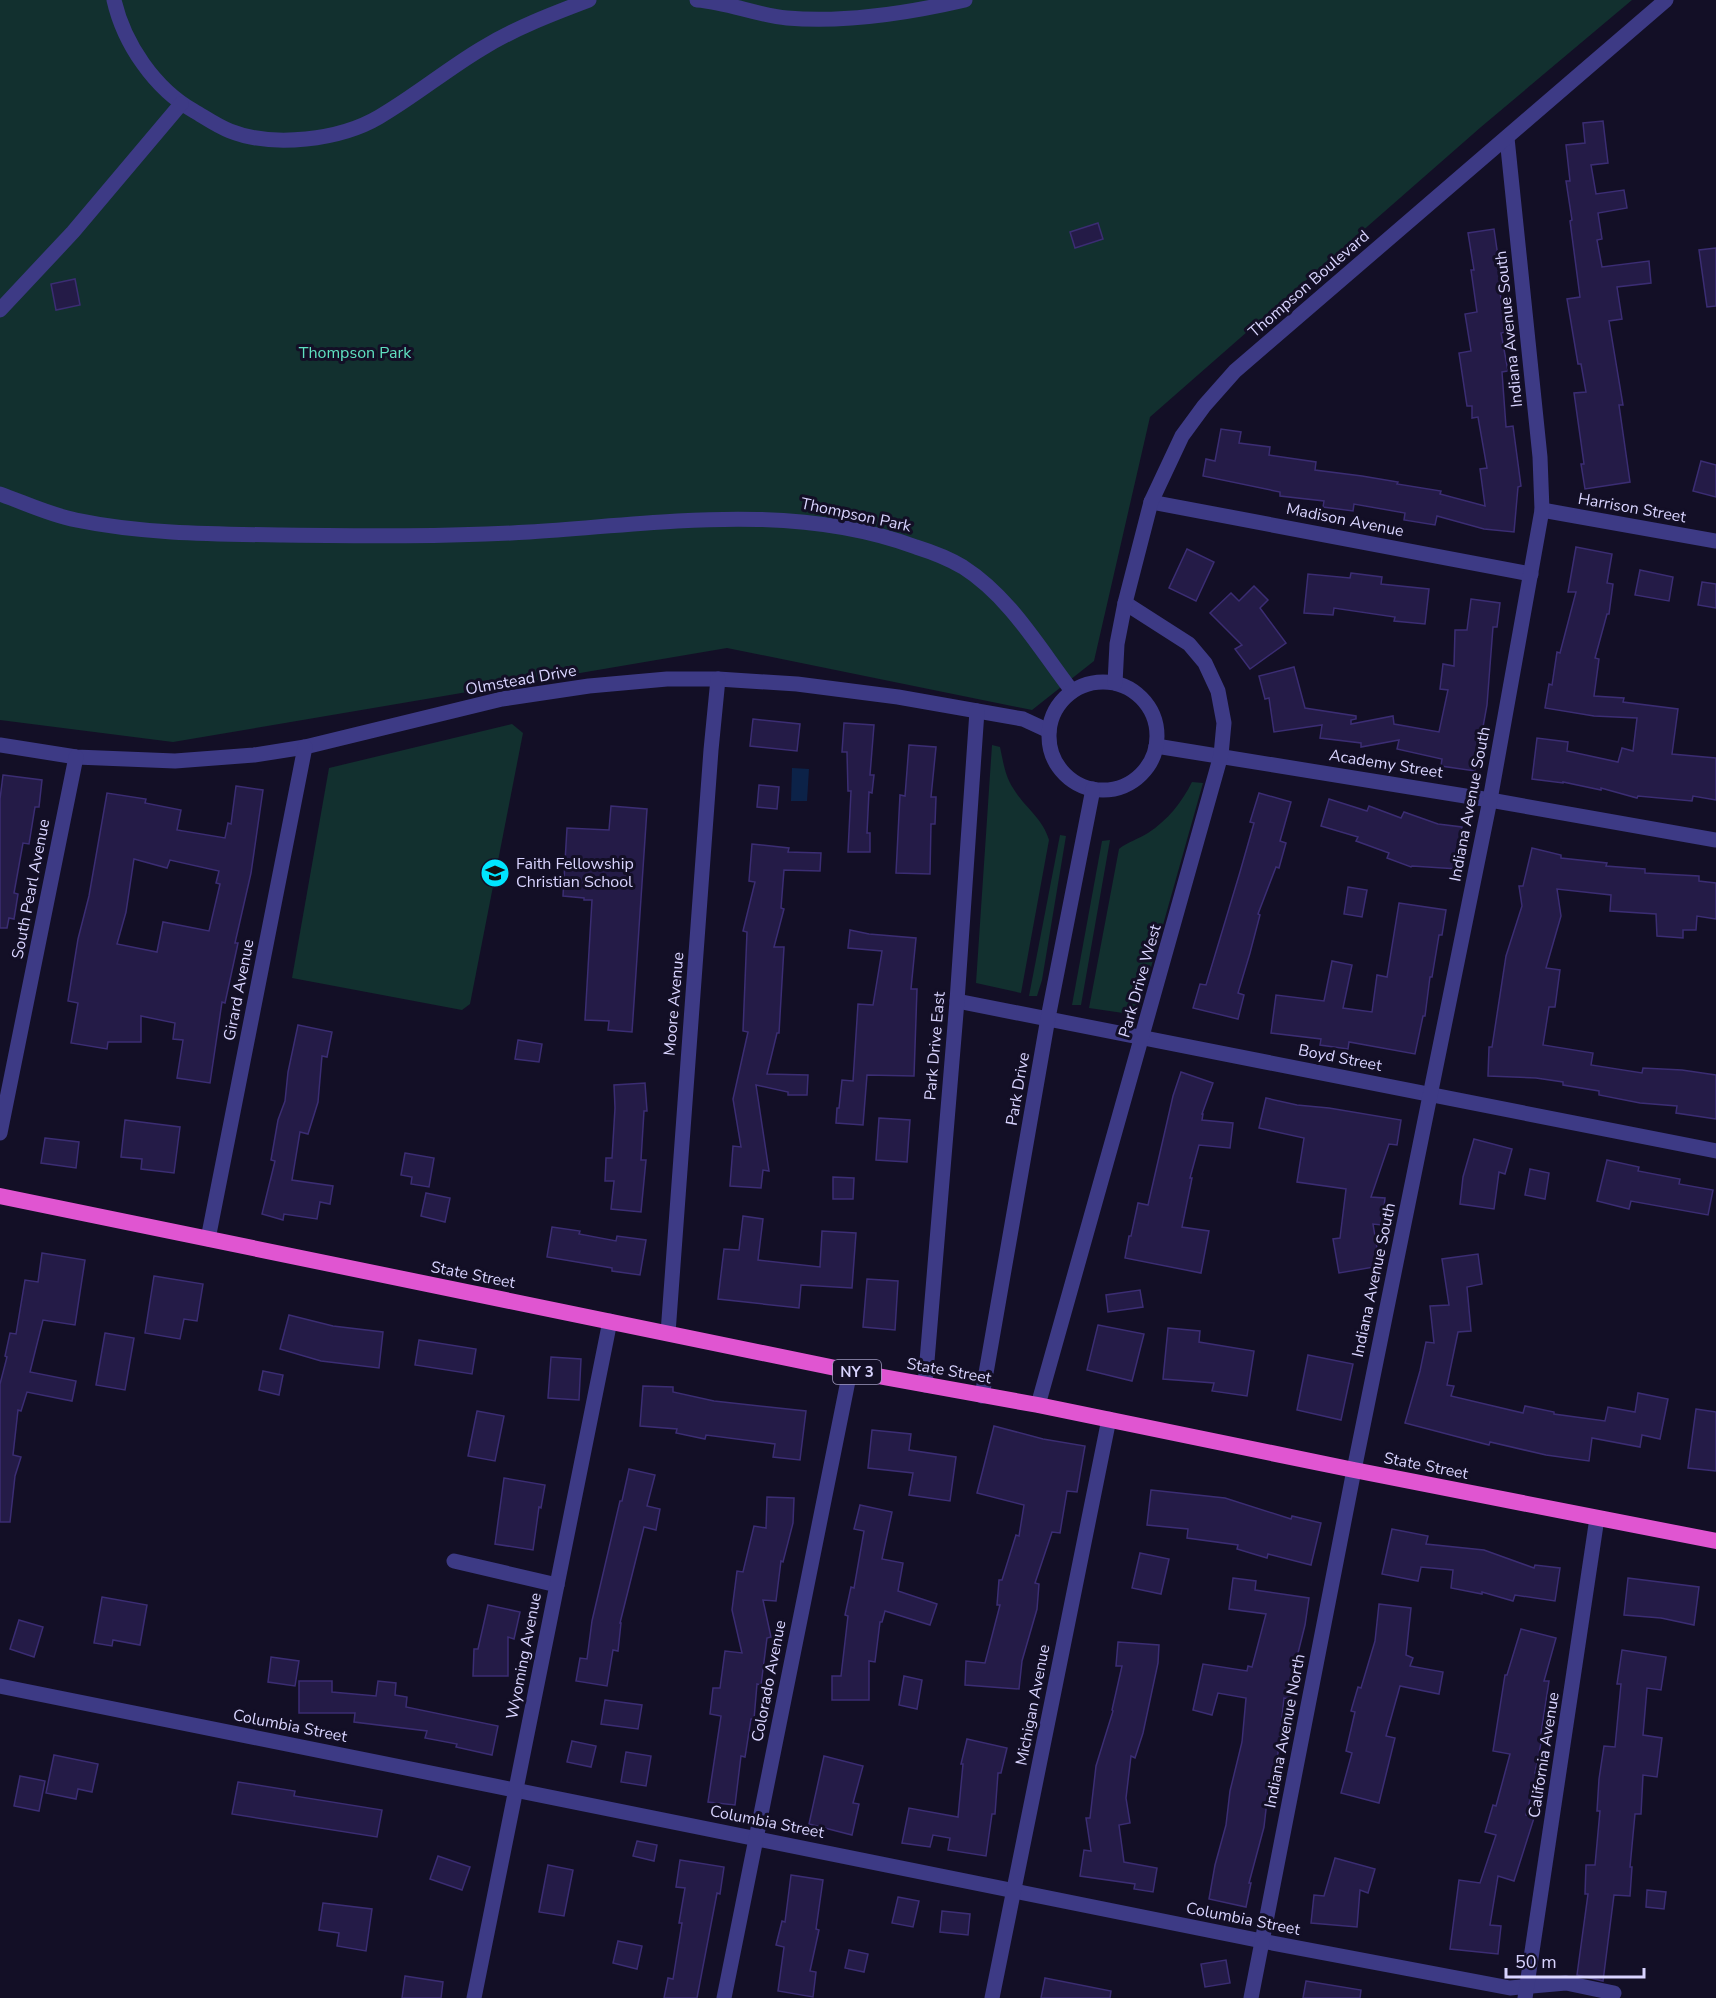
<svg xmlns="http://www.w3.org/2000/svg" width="1716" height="1998" font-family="'Nunito Sans',sans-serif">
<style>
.green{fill:#12302f}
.water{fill:#0c2248}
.building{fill:#241b47;stroke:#3b2d73;stroke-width:1.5;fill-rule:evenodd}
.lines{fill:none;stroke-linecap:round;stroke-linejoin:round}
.minor{stroke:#3d3a85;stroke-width:15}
.tertiary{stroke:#3d3a85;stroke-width:15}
.trunk{stroke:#e055d1;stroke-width:16}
.labels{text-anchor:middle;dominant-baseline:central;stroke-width:6;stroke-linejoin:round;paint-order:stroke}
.shield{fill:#130f26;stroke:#9e99be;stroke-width:1.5}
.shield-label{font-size:15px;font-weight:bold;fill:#d9d4ff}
.street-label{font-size:16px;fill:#d9d4ff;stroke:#130f26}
.park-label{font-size:16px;fill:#5fe0c0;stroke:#130f26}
.poi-label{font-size:16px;fill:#d9d4ff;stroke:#130f26;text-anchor:start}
</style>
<rect width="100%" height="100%" fill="#130f26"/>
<g class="green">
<polygon points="0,0 1632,0 1481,127 1150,417 1094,661 1032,710 727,648 173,742 0,720"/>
<polygon points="512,724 523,733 470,1004 462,1010 292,978 329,768"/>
<path d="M992 745 1000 747C1003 761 1005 776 1013 788 1024 807 1043 818 1049 840L1021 993 976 983Z"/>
<path d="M1192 782 1203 783 1139 1010 1130 1014 1089 1008 1119 849C1127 842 1139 839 1148 833 1168 820 1182 802 1192 782Z"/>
<polygon points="1060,835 1066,836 1042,980 1037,996 1029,996"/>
<polygon points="1110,840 1081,1005 1072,1005 1102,841"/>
</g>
<polygon class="water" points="792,768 809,769 807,801 791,801"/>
<g class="building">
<polygon points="1603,121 1608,163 1591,165 1596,194 1624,190 1627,208 1598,213 1602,239 1597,240 1602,267 1649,261 1651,283 1617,287 1622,319 1609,321 1623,405 1619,405 1630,482 1585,489 1581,464 1584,464 1574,393 1586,392 1581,364 1578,364 1567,299 1580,297 1570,221 1572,220 1566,181 1570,181 1566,145 1585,143 1583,123"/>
<polygon points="1098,223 1103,239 1075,248 1070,232"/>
<polygon points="1494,229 1503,291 1500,292 1506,332 1501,333 1508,371 1502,372 1506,427 1513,426 1521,486 1518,487 1514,532 1484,529 1437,516 1435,525 1404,520 1405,513 1354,504 1353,511 1323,507 1324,501 1280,496 1280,492 1203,476 1206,459 1215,461 1221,429 1241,432 1239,443 1270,447 1269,455 1316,462 1315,470 1362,476 1398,482 1397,484 1441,491 1440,494 1485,506 1480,469 1487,468 1478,417 1472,418 1472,406 1467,406 1459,353 1471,351 1465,314 1477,312 1471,270 1474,270 1468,233"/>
<polygon points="1716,248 1716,306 1707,307 1699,250"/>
<polygon points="75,279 80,305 56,310 51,284"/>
<polygon points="1701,461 1716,465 1716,497 1693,491"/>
<polygon points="1576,547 1612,554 1607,583 1613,584 1609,614 1607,614 1595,658 1599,659 1594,696 1624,698 1623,702 1678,709 1672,754 1716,758 1716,800 1693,796 1692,801 1638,796 1637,798 1601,788 1601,790 1563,782 1563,783 1532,779 1537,738 1568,742 1567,751 1618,762 1622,748 1633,751 1637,718 1594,716 1545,708 1549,684 1552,685 1557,652 1560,653 1576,592 1568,592"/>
<polygon points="1187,549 1214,562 1196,601 1169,588"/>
<polygon points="1640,570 1673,577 1669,601 1635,595"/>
<polygon points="1351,573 1382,577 1381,584 1429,589 1425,624 1394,621 1395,617 1334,608 1333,615 1304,613 1308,574 1350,578"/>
<polygon points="1702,582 1716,584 1716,608 1698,605"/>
<polygon points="1254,586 1268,600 1260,608 1286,643 1250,669 1235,649 1242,645 1210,613 1231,593 1239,601"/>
<polygon points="1471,599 1500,603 1497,627 1493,627 1487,705 1475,771 1441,766 1442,759 1397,749 1399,740 1361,747 1361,743 1320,738 1322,725 1274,732 1269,698 1265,699 1259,676 1294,667 1305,708 1356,716 1356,719 1351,720 1351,724 1393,716 1394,724 1439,732 1448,690 1440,689 1443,664 1454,666 1455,630 1467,630"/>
<polygon points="753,719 800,724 797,751 750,746"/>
<polygon points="844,723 874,725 870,775 874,775 872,793 869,792 867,833 870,833 870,852 848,852 851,791 848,791 847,752 842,752"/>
<polygon points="909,745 936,747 931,797 936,797 935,824 931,824 930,874 896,873 900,795 905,796"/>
<polygon points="3,775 42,780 39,807 35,807 29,844 23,843 14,893 18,894 14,919 9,918 7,928 0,928 0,799"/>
<polygon points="759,785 779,787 777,809 757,807"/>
<path d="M236 786 263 790 251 873 235 943H238L225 1003 222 1002 210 1083 177 1078 183 1040 173 1039 175 1023 141 1016V1042H108L107 1049 71 1043 78 1003 68 1001 78 939 89 896 107 793 146 799 145 803 181 810 177 830 225 838 228 823 231 824ZM134 859 167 868 170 860 219 871 216 883 220 884 209 931 163 922 157 952 117 944 126 912Z"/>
<polygon points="1259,793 1291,802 1280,841 1286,843 1279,868 1276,867 1258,914 1260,915 1250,953 1238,993 1244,995 1238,1019 1193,1008 1200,984 1206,985 1240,872 1254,823 1250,822"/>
<polygon points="1329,799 1367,811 1369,806 1401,818 1404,812 1438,824 1462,827 1458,869 1412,866 1411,867 1387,858 1389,853 1356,841 1358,837 1321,826"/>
<polygon points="611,806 647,809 632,1032 608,1030 609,1021 585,1020 592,900 584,900 584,898 563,896 567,828 609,830"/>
<polygon points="752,844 789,848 788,852 821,853 820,871 784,870 781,908 784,909 774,947 784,947 779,1033 777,1033 767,1074 808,1075 807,1095 788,1095 788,1092 756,1085 769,1171 763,1170 761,1188 730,1186 733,1146 741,1147 733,1099 748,1032 743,1031 747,932 743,931 755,882 749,881"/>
<polygon points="1532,848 1561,855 1561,858 1607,863 1606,866 1645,869 1645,873 1699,876 1699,881 1716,883 1716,919 1697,916 1696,930 1683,930 1683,938 1657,936 1656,914 1610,911 1611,895 1557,889 1561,916 1546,968 1560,970 1555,1007 1549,1007 1543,1045 1593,1053 1591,1065 1642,1073 1643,1068 1682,1070 1716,1075 1716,1119 1676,1113 1677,1106 1640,1103 1599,1095 1599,1091 1563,1085 1563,1082 1536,1078 1488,1076 1489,1047 1492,1047 1506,956 1522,906 1519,886 1523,886"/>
<polygon points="1348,887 1367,890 1362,917 1344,914"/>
<polygon points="1399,903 1446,910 1442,935 1439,935 1432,977 1430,977 1425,1016 1423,1016 1415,1054 1349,1042 1348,1049 1320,1045 1321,1039 1271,1033 1276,995 1324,1001 1332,961 1352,965 1343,1008 1372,1012 1377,975 1387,977"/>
<polygon points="850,930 869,934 916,938 911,989 917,989 914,1076 867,1075 863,1125 836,1123 837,1108 839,1108 842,1080 853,1081 858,1004 873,1005 882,951 848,948"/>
<polygon points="298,1025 332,1032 327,1057 322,1056 318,1102 308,1134 300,1132 292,1180 333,1186 330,1204 320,1202 317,1219 284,1214 283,1220 262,1214 275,1161 271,1160 278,1120 285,1101 288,1072"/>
<polygon points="518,1040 542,1044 539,1062 515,1059"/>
<polygon points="1181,1072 1213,1083 1202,1114 1203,1114 1202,1120 1233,1123 1230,1148 1199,1145 1190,1178 1192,1178 1182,1227 1209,1231 1201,1273 1125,1258 1129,1236 1131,1236 1138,1203 1148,1205 1173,1096"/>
<polygon points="645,1083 647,1111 644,1111 641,1160 646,1160 641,1212 611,1209 614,1181 605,1181 606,1158 612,1158 615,1108 614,1085"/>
<polygon points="1266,1098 1297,1105 1329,1108 1401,1120 1397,1145 1389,1144 1371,1197 1385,1198 1382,1225 1373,1224 1380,1266 1339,1273 1333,1239 1340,1238 1346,1189 1297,1182 1304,1138 1259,1128"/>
<polygon points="879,1118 910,1120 907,1162 876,1160"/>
<polygon points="125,1120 180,1127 174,1173 141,1169 142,1159 121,1157"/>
<polygon points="45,1138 79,1142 76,1168 41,1163"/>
<polygon points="1474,1139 1512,1149 1505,1174 1499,1172 1494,1209 1460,1204 1463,1177"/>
<polygon points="405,1153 434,1158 429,1187 411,1184 412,1177 401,1175"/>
<polygon points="1607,1160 1639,1167 1638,1171 1680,1179 1679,1184 1713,1190 1708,1215 1631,1201 1629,1209 1597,1201"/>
<polygon points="1530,1169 1549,1173 1545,1199 1525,1195"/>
<polygon points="833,1177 854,1178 853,1199 833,1199"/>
<polygon points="426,1193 450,1198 445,1222 421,1216"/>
<polygon points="743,1216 763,1219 758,1260 820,1267 822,1231 856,1233 852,1288 801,1285 799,1308 718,1299 724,1249 739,1250"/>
<polygon points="552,1227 580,1231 579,1234 616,1241 617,1236 646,1240 640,1275 612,1271 612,1268 547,1257"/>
<polygon points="42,1253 85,1260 75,1325 43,1320 30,1372 76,1381 72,1401 27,1392 21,1411 18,1410 13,1455 21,1457 15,1476 10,1522 0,1522 0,1384 7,1357 5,1356 10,1333 16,1334 25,1280 38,1282"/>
<polygon points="1478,1254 1482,1284 1467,1287 1471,1331 1458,1332 1447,1385 1454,1386 1451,1396 1523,1413 1525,1406 1554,1412 1554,1414 1605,1421 1608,1407 1635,1412 1638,1393 1668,1399 1660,1439 1642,1435 1640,1447 1592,1438 1589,1461 1546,1455 1490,1442 1489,1445 1405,1423 1420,1371 1426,1342 1434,1343 1430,1306 1449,1305 1442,1259"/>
<polygon points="154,1276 203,1284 197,1321 184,1319 180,1339 145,1333"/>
<polygon points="867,1279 898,1281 895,1330 863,1327"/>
<polygon points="1140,1290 1143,1307 1108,1312 1106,1295"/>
<polygon points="289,1315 333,1326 383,1332 379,1368 321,1361 280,1349"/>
<polygon points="1098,1325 1144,1334 1132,1381 1087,1370"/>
<polygon points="1168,1328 1200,1331 1199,1342 1254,1351 1247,1396 1212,1391 1214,1383 1163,1379"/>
<polygon points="105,1333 134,1338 125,1390 96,1385"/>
<polygon points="419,1340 476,1349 472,1374 415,1365"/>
<polygon points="1308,1355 1353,1364 1341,1420 1297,1410"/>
<polygon points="551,1357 581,1359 579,1400 548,1398"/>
<polygon points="263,1371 283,1375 279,1395 259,1390"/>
<polygon points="643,1386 673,1387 673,1392 714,1401 806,1411 800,1460 773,1457 775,1444 706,1435 705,1439 676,1433 677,1429 640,1426"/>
<polygon points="1696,1409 1716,1412 1716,1471 1688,1468"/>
<polygon points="477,1411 504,1416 495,1461 468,1456"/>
<polygon points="994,1426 1043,1439 1085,1446 1077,1492 1067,1491 1060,1533 1052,1532 1035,1583 1039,1584 1037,1609 1022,1661 1019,1689 965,1685 966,1661 985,1663 1000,1605 997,1605 999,1580 1002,1580 1016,1535 1019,1536 1024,1505 977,1493"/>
<polygon points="872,1430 911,1434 909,1450 956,1457 950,1501 909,1495 913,1473 868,1468"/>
<polygon points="629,1469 655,1475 647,1506 660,1509 656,1530 644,1527 620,1623 621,1623 618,1651 613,1650 607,1686 576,1681 580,1658 587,1659 592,1621 620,1501 622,1501"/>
<polygon points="504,1478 545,1485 541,1508 539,1507 533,1550 495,1544"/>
<polygon points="1151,1490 1225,1498 1291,1519 1292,1516 1321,1523 1311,1565 1268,1554 1267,1558 1237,1549 1238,1545 1187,1538 1188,1529 1147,1525"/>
<polygon points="767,1497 794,1498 793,1523 783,1562 781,1561 776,1601 763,1600 771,1637 767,1638 761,1685 757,1684 754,1719 751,1719 745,1757 741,1756 735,1805 708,1802 721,1716 710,1714 713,1688 720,1688 725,1651 742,1653 732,1610 737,1571 743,1572 754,1526 766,1528"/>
<polygon points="860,1505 892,1512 882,1559 903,1563 898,1591 937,1604 930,1625 885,1611 882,1622 880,1622 875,1662 869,1661 869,1700 832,1700 832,1676 841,1676 848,1616 845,1615 851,1587 854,1588 864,1531 854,1529"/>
<polygon points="1392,1529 1428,1536 1426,1544 1484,1550 1534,1568 1535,1565 1560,1568 1555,1601 1515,1595 1513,1601 1482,1592 1482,1594 1451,1588 1453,1570 1421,1567 1418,1581 1382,1574"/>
<polygon points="1140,1553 1169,1559 1161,1594 1132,1588"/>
<polygon points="1233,1578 1256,1581 1255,1590 1309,1598 1305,1625 1293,1673 1294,1674 1290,1699 1284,1698 1277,1762 1272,1784 1269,1783 1264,1827 1249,1883 1251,1883 1246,1907 1209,1899 1215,1865 1226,1825 1230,1791 1242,1742 1246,1698 1218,1693 1212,1715 1193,1710 1203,1664 1247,1671 1248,1666 1252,1667 1266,1614 1229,1609"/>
<polygon points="1628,1578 1699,1587 1694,1625 1661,1618 1624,1615"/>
<polygon points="102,1597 147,1605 140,1645 113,1640 112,1646 94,1643"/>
<polygon points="1379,1604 1411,1608 1406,1655 1413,1658 1410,1666 1443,1672 1439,1694 1400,1686 1386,1736 1395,1738 1379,1803 1341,1793 1352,1753 1346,1751 1355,1712 1351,1711 1358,1687 1361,1688 1375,1641"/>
<polygon points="488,1605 520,1612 514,1639 508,1637 508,1676 473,1676 474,1649 478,1649"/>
<polygon points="19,1620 43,1627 34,1657 10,1649"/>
<polygon points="1521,1629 1556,1638 1544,1681 1549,1681 1541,1733 1543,1733 1535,1773 1537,1774 1526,1815 1534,1818 1514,1881 1498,1876 1490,1925 1501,1926 1498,1954 1450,1949 1459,1880 1480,1883 1496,1835 1485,1832 1493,1805 1496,1806 1510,1754 1493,1751 1505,1675 1507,1675"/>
<polygon points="1118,1642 1159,1645 1158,1663 1143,1733 1135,1758 1131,1756 1126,1798 1130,1823 1119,1825 1124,1862 1157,1868 1153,1892 1134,1889 1135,1884 1080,1876 1084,1850 1091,1851 1086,1818 1090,1818 1096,1766 1113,1711 1112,1710 1122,1666 1116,1666"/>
<polygon points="1622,1650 1666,1657 1661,1690 1647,1688 1643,1735 1662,1738 1657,1777 1643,1775 1641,1814 1635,1814 1630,1867 1632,1867 1630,1896 1614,1895 1603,1981 1577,1975 1588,1894 1585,1894 1586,1865 1595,1865 1600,1811 1597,1811 1599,1779 1604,1746 1615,1747 1621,1684 1617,1684"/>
<polygon points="271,1657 299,1661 295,1686 268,1682"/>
<polygon points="904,1676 922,1680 917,1709 899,1705"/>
<polygon points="299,1681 332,1681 332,1692 376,1696 378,1681 396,1683 395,1695 407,1697 406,1707 498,1726 492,1755 456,1747 457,1744 425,1738 427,1731 354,1722 355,1713 299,1713"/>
<polygon points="605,1700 642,1705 638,1729 601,1724"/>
<polygon points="967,1739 1007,1748 1001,1773 998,1773 995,1814 992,1814 986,1856 948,1850 950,1838 933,1835 930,1847 902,1843 909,1808 958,1817 963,1764 961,1764"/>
<polygon points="572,1741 596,1746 591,1767 567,1762"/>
<polygon points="626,1752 651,1756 646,1786 621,1782"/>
<polygon points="54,1755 98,1764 92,1792 78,1789 76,1799 46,1793"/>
<polygon points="824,1756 863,1766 853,1803 859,1804 852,1835 809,1824"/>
<polygon points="20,1776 45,1781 39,1811 14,1806"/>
<polygon points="238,1782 295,1791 294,1796 382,1810 377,1837 232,1814"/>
<polygon points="637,1841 657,1845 654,1861 633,1856"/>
<polygon points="438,1856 470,1867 462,1890 430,1879"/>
<polygon points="1335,1858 1375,1869 1368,1893 1360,1890 1357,1927 1311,1923 1314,1895 1324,1896"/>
<polygon points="680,1860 724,1867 720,1894 717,1893 697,1998 664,1998 668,1978 673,1979 682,1923 679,1923 685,1888 676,1887"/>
<polygon points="548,1865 573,1870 564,1916 539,1912"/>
<polygon points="791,1875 823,1880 816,1929 819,1930 810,1971 816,1972 813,1997 778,1991 784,1947 776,1945 782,1921 785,1922"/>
<polygon points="1647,1890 1666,1892 1664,1909 1646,1907"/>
<polygon points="898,1897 919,1901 913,1927 892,1923"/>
<polygon points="323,1903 372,1909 366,1951 337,1946 339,1933 319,1930"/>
<polygon points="942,1911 970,1914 968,1935 940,1932"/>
<polygon points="618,1941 642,1946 637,1969 613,1963"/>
<polygon points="849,1950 868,1954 864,1972 845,1968"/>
<polygon points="1226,1960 1230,1983 1205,1987 1201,1964"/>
<polygon points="405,1976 443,1982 441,1998 402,1998"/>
<polygon points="1045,1978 1111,1991 1110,1998 1041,1998"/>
<polygon points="1306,1981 1361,1990 1360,1998 1303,1998"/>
</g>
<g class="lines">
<g class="minor">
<path d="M114 0C124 44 155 89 194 111 206 118 217 126 230 131 273 148 340 140 379 117 415 96 446 70 481 49 515 28 552 14 589 0"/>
<path d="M697 0C727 2 756 15 787 18 844 23 909 13 965 0"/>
<polyline points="0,310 73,232 181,104"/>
<path d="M0 494C25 503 50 515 76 520 143 534 214 534 282 535 364 536 447 537 529 532 657 524 792 501 916 547 932 552 948 558 963 567 1010 597 1039 648 1072 691"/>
<polyline points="1151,502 1531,574"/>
<polyline points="1542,510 1716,541"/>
<polyline points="0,745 76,757 175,761 254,755 305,747 502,699 589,686 667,679 718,679 797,684 898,697 1023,719 1049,731"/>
<polyline points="1156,746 1490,800 1716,840"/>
<polyline points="957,1001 1716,1151"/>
<polyline points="0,1133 76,757"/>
<polyline points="208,1239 305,747"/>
<polyline points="668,1333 711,750 718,679"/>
<polyline points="925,1385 957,1001 977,711"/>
<polyline points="1038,1405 1221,755 1224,723 1218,691 1205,663 1189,644 1125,603"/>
<polyline points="1354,1470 1490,800 1542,510 1540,457 1507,138"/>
<polyline points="454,1561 557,1585"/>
<polyline points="0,1686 1262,1941 1510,1988 1566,1983 1614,1993"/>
<polyline points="474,1998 610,1321"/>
<polyline points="724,1998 850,1371"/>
<polyline points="992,1998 1109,1419"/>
<polyline points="1525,1998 1597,1518"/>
</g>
<g class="tertiary">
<circle cx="1103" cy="736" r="54"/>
<polyline points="1115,683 1117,644 1125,603 1151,502 1182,436 1204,406 1235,371 1666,0"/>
<polyline points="982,1396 1048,1018 1093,789"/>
<polyline points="1251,1998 1354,1470"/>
</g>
<polyline class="trunk" points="0,1196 850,1371 1038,1405 1354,1470 1716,1541"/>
</g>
<defs>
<g id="school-disc" transform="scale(1.5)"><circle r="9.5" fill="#00e5ff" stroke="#130f26"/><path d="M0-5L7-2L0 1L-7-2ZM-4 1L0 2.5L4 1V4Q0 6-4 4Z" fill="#111"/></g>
</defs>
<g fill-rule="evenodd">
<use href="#school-disc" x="495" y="873"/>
</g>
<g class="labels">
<rect class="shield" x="833" y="1360" width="48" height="24" rx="4.5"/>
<g class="shield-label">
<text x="857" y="1372">NY 3</text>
</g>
<g class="street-label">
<text transform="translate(1309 284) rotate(-41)">Thompson Boulevard</text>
<text transform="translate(1509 329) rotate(-96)">Indiana Avenue South</text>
<text transform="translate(1632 508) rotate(10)">Harrison Street</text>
<text transform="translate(856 515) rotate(12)">Thompson Park</text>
<text transform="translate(1345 520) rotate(11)">Madison Avenue</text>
<text transform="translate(521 680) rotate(-10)">Olmstead Drive</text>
<text transform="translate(1386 764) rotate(9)">Academy Street</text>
<text transform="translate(1470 804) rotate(-79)">Indiana Avenue South</text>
<text transform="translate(31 889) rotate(-79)">South Pearl Avenue</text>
<text transform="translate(1140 981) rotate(-74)">Park Drive West</text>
<text transform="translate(239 990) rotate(-79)">Girard Avenue</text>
<text transform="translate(674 1004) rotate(-85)">Moore Avenue</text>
<text transform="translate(935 1046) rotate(-85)">Park Drive East</text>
<text transform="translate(1340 1058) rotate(11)">Boyd Street</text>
<text transform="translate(1018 1089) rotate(-80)">Park Drive</text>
<text transform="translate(473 1275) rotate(11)">State Street</text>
<text transform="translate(1374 1280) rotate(-78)">Indiana Avenue South</text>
<text transform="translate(949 1371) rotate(10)">State Street</text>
<text transform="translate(1426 1466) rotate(11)">State Street</text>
<text transform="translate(524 1656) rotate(-79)">Wyoming Avenue</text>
<text transform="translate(769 1681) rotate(-79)">Colorado Avenue</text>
<text transform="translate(1033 1705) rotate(-79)">Michigan Avenue</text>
<text transform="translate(290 1726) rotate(11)">Columbia Street</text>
<text transform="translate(1285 1731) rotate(-79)">Indiana Avenue North</text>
<text transform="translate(1544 1755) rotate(-81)">California Avenue</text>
<text transform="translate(767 1822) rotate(11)">Columbia Street</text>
<text transform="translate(1243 1919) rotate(11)">Columbia Street</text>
</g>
<g class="park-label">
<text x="355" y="353">Thompson Park</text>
</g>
<g class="poi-label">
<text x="516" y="864">Faith Fellowship<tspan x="516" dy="18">Christian School</tspan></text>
</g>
</g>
<path d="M1506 1968v9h138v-9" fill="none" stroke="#d9d4ff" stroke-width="3"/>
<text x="1515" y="1968" font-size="18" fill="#d9d4ff" stroke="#130f26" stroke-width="4.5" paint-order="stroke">50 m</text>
</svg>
